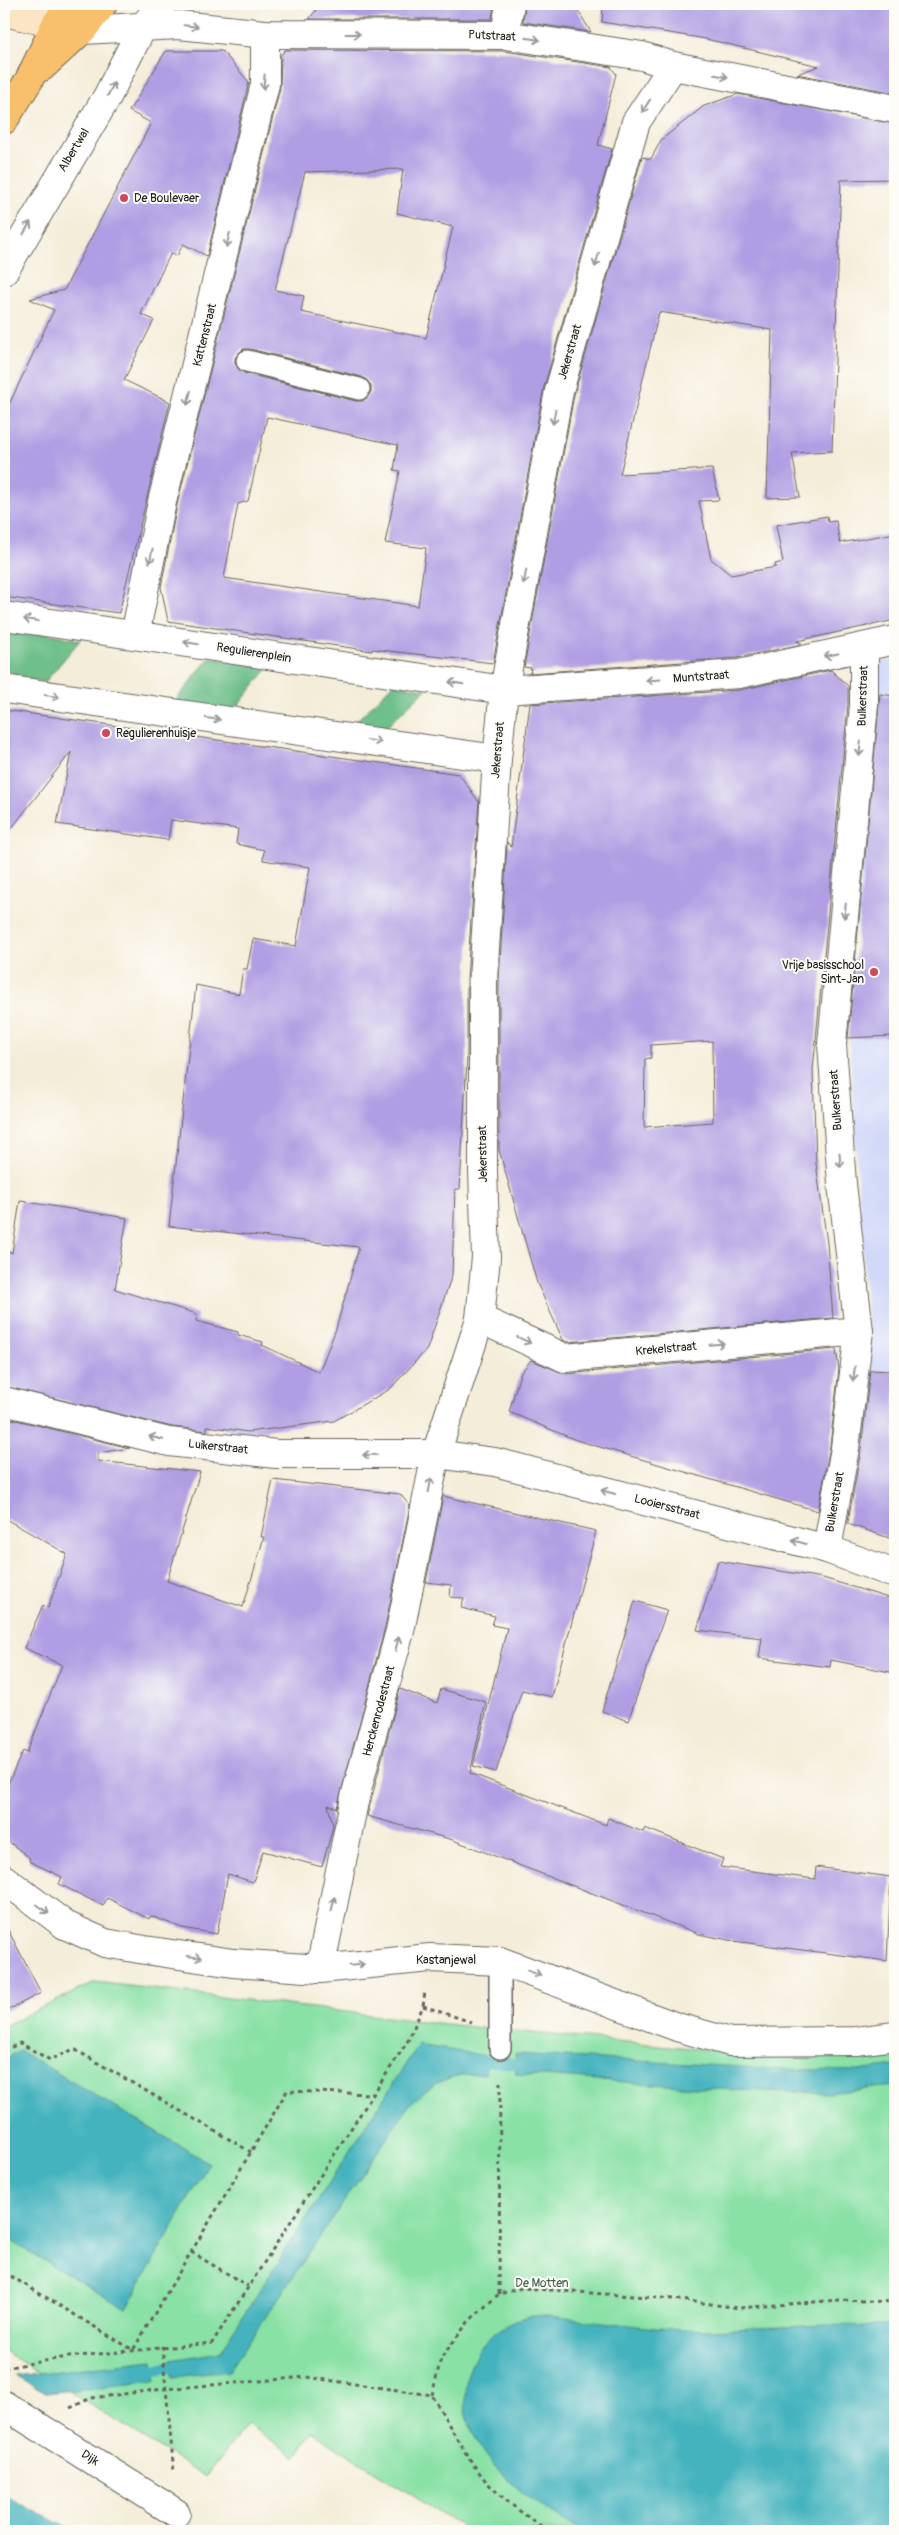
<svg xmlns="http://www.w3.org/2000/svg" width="899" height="2535" font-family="Pangolin,sans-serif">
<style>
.built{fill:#d1d9f9}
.green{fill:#89e1a5;stroke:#527e60}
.forest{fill:#6ebf8a;stroke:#456e53}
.water{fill:#44b3be;stroke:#30686d}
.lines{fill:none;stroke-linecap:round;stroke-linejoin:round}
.stream{stroke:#44b3be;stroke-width:11}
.building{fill:#af9ee3;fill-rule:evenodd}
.lane-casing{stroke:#68655e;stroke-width:24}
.street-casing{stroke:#68655e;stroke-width:30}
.secondary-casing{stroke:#68655e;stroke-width:30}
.primary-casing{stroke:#68655e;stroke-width:30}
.path{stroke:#68655e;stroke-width:3;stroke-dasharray:4 4;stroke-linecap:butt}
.lane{stroke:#fff;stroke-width:21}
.street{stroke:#fff;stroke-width:28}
.secondary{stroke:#fce5c4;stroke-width:28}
.primary{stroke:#f8bf6c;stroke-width:28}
.oneway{stroke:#999}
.poi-dot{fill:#d1495b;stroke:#fdfcf7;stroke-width:2}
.labels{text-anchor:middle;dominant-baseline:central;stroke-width:4;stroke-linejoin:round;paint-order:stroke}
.street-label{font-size:12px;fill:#1c1c1c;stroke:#fdfcf7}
.poi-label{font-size:12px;fill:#1c1c1c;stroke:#fdfcf7;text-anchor:start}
.park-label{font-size:12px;fill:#42614c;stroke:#fdfcf7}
</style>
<rect width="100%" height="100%" fill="#fdfcf7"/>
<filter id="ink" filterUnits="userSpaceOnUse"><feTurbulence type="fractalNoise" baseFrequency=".02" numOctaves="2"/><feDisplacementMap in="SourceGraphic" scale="10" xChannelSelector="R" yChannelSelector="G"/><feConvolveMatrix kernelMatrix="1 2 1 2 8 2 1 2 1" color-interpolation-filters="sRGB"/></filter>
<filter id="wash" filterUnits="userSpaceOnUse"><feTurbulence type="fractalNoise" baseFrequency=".0096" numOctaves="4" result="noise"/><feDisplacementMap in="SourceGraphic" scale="20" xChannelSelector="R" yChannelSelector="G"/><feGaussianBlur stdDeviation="1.12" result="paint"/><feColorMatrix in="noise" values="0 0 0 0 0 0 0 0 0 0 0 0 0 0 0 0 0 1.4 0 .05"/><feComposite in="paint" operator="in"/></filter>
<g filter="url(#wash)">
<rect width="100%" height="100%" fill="#f4edd9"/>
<polygon class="built" points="895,660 895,1370 870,1369 849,1039 876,663"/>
<polygon class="green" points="95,1982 480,2028 805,2059 895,2050 895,2531 469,2531 312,2432 296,2457 247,2424 206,2477 4,2351 4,2026"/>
<g class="forest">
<path d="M20 628 80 640 45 682 16 677 6 668C1 651 2 634 20 628Z"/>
<polygon points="210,657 268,668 233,712 173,704"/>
<polygon points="393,684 426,689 379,734 348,729"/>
</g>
<g class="water">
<path d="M418 2045 488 2056 485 2074C450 2073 436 2081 410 2104L229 2371 172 2377 171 2360 220 2352Z"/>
<polygon points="20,2051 209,2163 126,2309 4,2237 4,2059"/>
<polygon points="515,2054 776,2069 858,2071 895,2066 895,2086 827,2093 734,2090 516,2074"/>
<path d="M529 2316H550L655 2328 709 2330 829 2325 895 2326V2531H583C524 2500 440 2440 472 2363 482 2338 505 2323 529 2316Z"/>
<polygon points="153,2360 156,2381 46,2393 14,2376"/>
<polygon points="4,2495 73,2531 4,2531"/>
</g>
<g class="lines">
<g class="stream">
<polyline points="473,2060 529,2065"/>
<polyline points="139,2371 185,2366"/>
</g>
</g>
<g id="blocks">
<g class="building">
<polygon points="321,4 494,4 492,19 309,19"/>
<polygon points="525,4 574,4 591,32 523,22"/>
<polygon points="603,4 895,4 895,93 797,74 819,66 706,39 602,22"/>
<path d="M285 50 504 51 611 67 616 74 598 145 612 149 544 387 493 663 372 649V651L168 621 161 587 177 505 280 88 281 55ZM403 169 397 213 453 227 426 338 301 312 304 296 275 290 305 172ZM243 349H250L362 377 371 385V392L363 401H356L244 373 235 364V358ZM267 417 398 445 394 470 400 471 385 543 426 548 418 606 224 578 238 504 248 501Z"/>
<polygon points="166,51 222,51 249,82 207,256 183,244 177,256 171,253 141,314 154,320 124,380 170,402 119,613 4,597 4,415 54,310 30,299 64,290 151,123 129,111"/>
<polygon points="738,94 895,124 895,179 841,180 832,451 792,453 800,497 767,498 772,330 659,312 620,474 712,469 719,500 699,501 711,559 731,575 776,567 775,564 783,562 776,525 827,516 828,522 836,521 840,543 895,533 895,620 797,641 802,644 737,658 530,673 531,668 524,667 574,395 642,157 651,159 661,140 704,106"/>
<path d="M831 670 848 686V704L813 1070 816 1163 827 1243 833 1318 568 1342 563 1340 537 1283 499 1150V980L507 842 511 847 530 704 740 690ZM712 1041 713 1122 644 1127 645 1059 651 1058V1045Z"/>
<polygon points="880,694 895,696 893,1036 848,1038"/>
<polygon points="4,710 459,774 479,802 467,979 467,1058 460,1189 455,1189 452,1275 427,1349 390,1389 334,1421 248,1432 207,1426 207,1431 172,1427 4,1386 4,1251 12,1253 20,1201 127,1218 115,1289 197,1314 196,1321 238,1332 238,1335 263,1342 262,1345 319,1372 336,1329 359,1247 169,1226 196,985 239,994 243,969 247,969 253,939 296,946 310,867 263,860 264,850 236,844 238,829 171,820 168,840 57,824 71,752 4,838"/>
<polygon points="836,1349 839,1369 830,1446 818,1511 576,1440 509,1412 520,1374 531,1360 566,1374"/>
<polygon points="870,1370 895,1371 895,1540 848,1524 848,1521 861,1450"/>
<polygon points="4,1417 130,1448 98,1453 98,1461 200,1472 167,1581 243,1607 264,1537 261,1537 273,1480 400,1494 410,1506 385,1627 337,1808 328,1805 333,1826 322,1867 263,1851 253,1882 228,1874 217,1934 182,1928 151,1916 149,1919 107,1898 103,1906 59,1884 62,1877 29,1861 30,1858 4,1838 4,1792 23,1751 27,1753 62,1665 24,1648 43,1605 48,1608 67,1554 4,1518"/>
<polygon points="443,1496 596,1531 552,1697 522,1690 496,1772 473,1766 507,1628 492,1625 495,1616 461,1608 464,1598 450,1597 451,1585 426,1582"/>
<polygon points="718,1561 823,1578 895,1600 895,1673 831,1660 830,1667 759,1658 762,1638 697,1630"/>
<polygon points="635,1601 667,1610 628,1721 602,1711"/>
<polygon points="400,1689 437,1703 441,1689 486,1702 470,1773 606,1825 608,1818 643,1832 645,1828 723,1859 720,1867 815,1879 816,1867 891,1877 887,1961 733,1941 699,1934 453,1840 367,1816"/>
<polygon points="4,1922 41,1993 4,2012"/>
</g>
</g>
</g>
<g filter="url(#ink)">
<use href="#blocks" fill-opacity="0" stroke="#68655e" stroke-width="1"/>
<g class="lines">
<g class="lane-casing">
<g id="lane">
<polyline points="247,361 359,389"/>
<polyline points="500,2048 500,1961"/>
</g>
</g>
<g class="street-casing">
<g id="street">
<polyline points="82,30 179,25 265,34 505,35 642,56 673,66 895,109"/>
<polyline points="505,35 510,4"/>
<polyline points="4,271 107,97 142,28 162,4"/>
<polyline points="4,616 504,690 739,674 895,640"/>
<polyline points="135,635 162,502 265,84 265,34"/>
<polyline points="4,689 497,759"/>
<polyline points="480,1319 565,1358 859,1331"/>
<polyline points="4,1401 169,1442 276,1454 436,1454 495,1462 827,1549 895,1574"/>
<polyline points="827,1549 845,1448 859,1331 842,1184 832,1044 864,705 864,648"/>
<polyline points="4,1879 65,1925 105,1943 145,1950 233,1963 320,1969 430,1958 500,1961 677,2027 730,2042 856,2041 895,2036"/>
<polyline points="320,1969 355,1797 400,1631 436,1454 480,1319 486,1257 483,1171 483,980 497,759 504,690 559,391 636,122 673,66"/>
<polyline points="4,2405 176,2513"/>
</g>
</g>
<g class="secondary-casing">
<polyline id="secondary" points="4,12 78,29"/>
</g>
<g class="primary-casing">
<g id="primary">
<polyline points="42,67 82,30 103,4"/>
<polyline points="4,120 29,80 56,24 71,4"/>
</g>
</g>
<g class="path">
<polyline points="423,2006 471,2022"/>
<polyline points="4,2051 20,2043 50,2060 74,2049 251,2152"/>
<polyline points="191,2252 248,2286"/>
<polyline points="4,2272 133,2350 287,2091 372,2094"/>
<polyline points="499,2294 500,2078"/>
<polyline points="162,2346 174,2473"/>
<polyline points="4,2368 68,2357 212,2343 409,2039 423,2006 425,1991"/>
<polyline points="432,2395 441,2358 469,2321 499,2294 522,2288 674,2299 739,2308 839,2300 895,2302"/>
<path d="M70 2408 91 2398 164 2389 306 2377 432 2395C449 2424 464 2455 486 2481 501 2498 529 2519 549 2531"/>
</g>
<use href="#lane" class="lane"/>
<use href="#street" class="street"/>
<use href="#secondary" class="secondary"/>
<use href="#primary" class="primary"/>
</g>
<defs><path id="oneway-shaft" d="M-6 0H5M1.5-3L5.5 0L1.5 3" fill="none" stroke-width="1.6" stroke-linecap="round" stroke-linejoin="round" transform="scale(1.25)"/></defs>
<g class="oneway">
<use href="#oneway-shaft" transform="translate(191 26) rotate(6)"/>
<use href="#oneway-shaft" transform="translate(353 34)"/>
<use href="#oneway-shaft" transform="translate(533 39) rotate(9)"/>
<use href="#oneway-shaft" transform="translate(721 76) rotate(11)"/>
<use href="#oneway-shaft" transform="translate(264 82) rotate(95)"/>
<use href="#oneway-shaft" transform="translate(111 89) rotate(-63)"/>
<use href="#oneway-shaft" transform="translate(646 106) rotate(122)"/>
<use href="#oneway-shaft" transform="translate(27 228) rotate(-61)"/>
<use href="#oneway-shaft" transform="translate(228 240) rotate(104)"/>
<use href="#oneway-shaft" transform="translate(597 260) rotate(106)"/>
<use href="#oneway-shaft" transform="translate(189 398) rotate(104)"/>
<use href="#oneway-shaft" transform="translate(554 417) rotate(100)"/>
<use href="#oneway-shaft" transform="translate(151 556) rotate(102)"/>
<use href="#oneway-shaft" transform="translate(525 577) rotate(100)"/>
<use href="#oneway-shaft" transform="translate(31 620) rotate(-172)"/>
<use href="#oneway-shaft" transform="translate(191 643) rotate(-171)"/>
<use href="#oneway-shaft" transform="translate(831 655) rotate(168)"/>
<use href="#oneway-shaft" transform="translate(653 680) rotate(176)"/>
<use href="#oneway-shaft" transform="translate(456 683) rotate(-171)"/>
<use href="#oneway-shaft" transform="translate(52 696) rotate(8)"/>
<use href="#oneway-shaft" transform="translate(213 719) rotate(8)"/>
<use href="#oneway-shaft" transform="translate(374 741) rotate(8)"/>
<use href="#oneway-shaft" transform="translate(860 749) rotate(96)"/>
<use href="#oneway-shaft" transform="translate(845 911) rotate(96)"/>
<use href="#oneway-shaft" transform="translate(840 1160) rotate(86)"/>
<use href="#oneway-shaft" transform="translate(524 1340) rotate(25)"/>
<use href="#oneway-shaft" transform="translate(717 1344) rotate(-5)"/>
<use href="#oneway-shaft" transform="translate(854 1374) rotate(97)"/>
<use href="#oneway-shaft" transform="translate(156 1438) rotate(-166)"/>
<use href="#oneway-shaft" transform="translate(370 1455) rotate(179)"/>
<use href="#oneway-shaft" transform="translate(430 1485) rotate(-79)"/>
<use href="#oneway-shaft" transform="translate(608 1492) rotate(-165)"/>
<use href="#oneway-shaft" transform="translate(799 1542) rotate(-165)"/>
<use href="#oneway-shaft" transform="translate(397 1644) rotate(-75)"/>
<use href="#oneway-shaft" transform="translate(333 1904) rotate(-78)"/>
<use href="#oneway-shaft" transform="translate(43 1909) rotate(37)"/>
<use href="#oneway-shaft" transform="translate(195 1957) rotate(8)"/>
<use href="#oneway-shaft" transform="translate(357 1965) rotate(-5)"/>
<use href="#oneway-shaft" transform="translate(534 1973) rotate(20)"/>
</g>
</g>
<g class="poi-dot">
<circle cx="124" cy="198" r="5"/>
<circle cx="106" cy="733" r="5"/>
<circle cx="874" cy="972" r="5"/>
</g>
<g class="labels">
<g class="street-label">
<text transform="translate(492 36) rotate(3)">Putstraat</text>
<text transform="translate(74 150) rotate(-59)">Albertwal</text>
<text transform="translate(205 335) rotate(-76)">Kattenstraat</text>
<text transform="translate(570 352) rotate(-74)">Jekerstraat</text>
<text transform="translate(254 653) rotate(9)">Regulierenplein</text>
<text transform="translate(701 677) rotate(-4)">Muntstraat</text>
<text transform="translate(863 696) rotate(-88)">Bulkerstraat</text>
<text transform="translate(498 750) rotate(-85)">Jekerstraat</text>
<text transform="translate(836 1100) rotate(-94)">Bulkerstraat</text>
<text transform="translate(483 1154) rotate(-91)">Jekerstraat</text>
<text transform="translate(666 1349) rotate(-5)">Krekelstraat</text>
<text transform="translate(218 1447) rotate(6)">Luikerstraat</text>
<text transform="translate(835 1502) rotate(-80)">Bulkerstraat</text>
<text transform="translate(667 1507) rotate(15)">Looiersstraat</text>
<text transform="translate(379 1711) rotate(-75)">Herckenrodestraat</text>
<text x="446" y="1960">Kastanjewal</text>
<text transform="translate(90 2458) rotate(33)">Dijk</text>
</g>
<g class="poi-label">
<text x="134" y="198">De Boulevaer</text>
<text x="116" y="733">Regulierenhuisje</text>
<text x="864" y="965" text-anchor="end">Vrije basisschool<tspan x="864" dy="14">Sint-Jan</tspan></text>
</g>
<g class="park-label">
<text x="542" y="2283">De Motten</text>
</g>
</g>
<rect width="899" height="2535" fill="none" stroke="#fdfcf7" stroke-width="20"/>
</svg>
